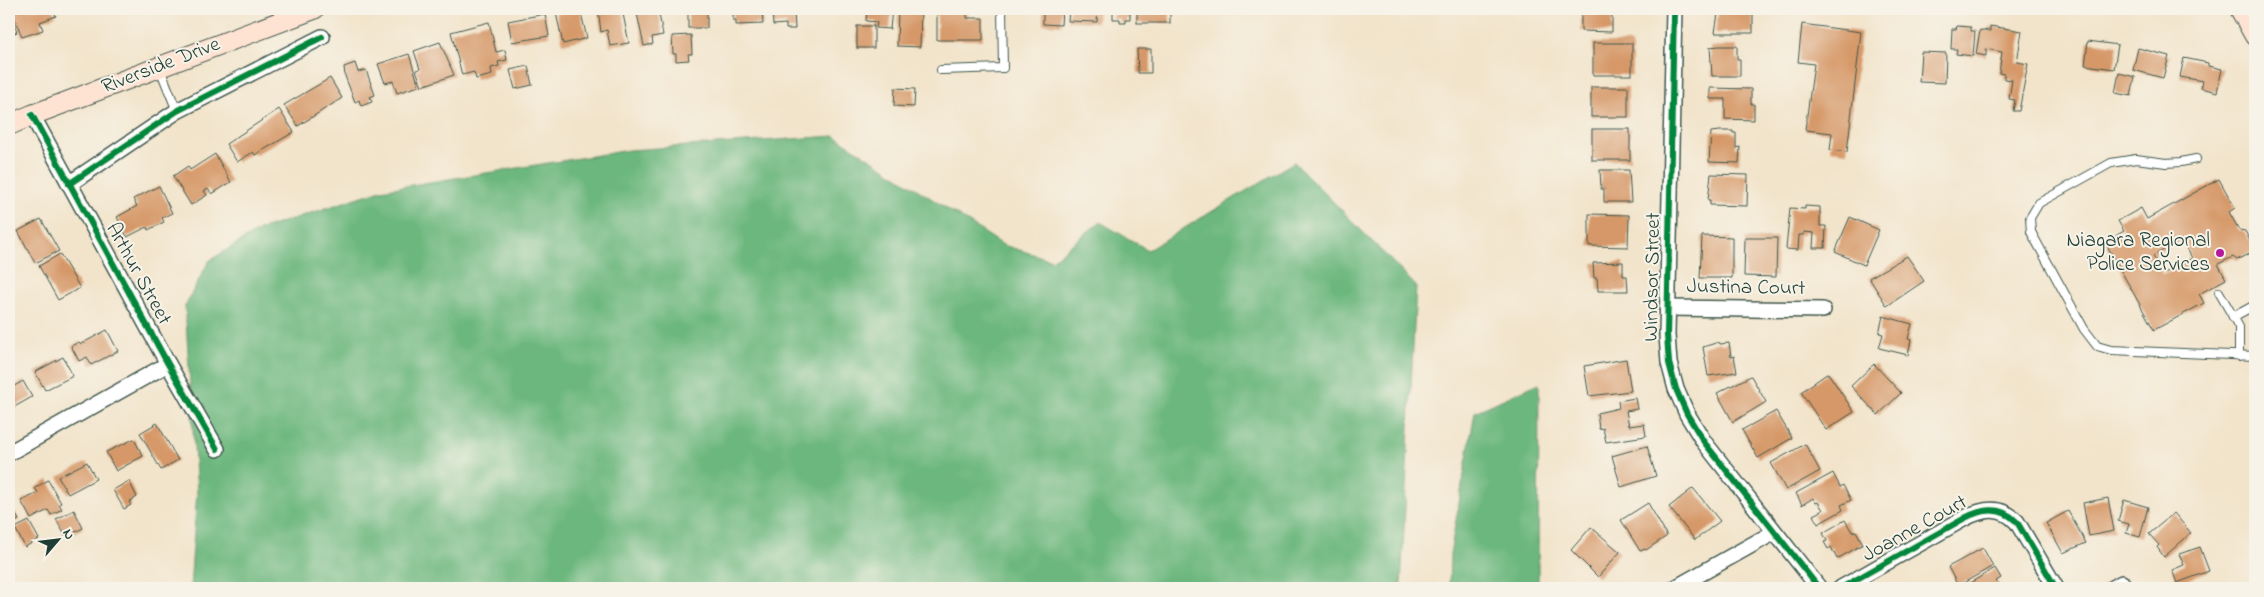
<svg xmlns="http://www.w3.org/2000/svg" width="2264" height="597" font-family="'Indie Flower',sans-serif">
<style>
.forest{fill:#6cb77e;stroke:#467a59}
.building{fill:#d69868;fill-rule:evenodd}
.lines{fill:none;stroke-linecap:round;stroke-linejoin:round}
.service-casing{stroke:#3f564b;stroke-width:10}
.minor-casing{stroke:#3f564b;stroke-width:18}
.secondary-casing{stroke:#3f564b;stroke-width:22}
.service{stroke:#fff;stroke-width:8}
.minor{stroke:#fff;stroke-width:15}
.secondary{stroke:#fee3d2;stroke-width:20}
.cycleway-casing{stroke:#f7f3e8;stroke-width:9}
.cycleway{stroke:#00873e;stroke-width:6}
.poi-dot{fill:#b5179e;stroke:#f7f3e8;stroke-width:2}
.labels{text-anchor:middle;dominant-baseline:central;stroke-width:4;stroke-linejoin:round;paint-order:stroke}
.street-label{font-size:21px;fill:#1f3d34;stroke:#f7f3e8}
.poi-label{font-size:21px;fill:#1f3d34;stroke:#f7f3e8;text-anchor:end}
</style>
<rect width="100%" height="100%" fill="#f7f3e8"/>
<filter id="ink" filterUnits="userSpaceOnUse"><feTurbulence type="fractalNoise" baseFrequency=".02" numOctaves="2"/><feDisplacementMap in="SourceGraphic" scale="10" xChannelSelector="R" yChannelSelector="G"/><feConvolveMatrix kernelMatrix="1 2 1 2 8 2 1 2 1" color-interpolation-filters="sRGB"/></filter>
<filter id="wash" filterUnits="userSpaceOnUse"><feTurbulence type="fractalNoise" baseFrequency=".0096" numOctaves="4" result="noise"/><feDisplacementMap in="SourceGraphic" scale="20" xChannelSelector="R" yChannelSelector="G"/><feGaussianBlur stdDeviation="1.12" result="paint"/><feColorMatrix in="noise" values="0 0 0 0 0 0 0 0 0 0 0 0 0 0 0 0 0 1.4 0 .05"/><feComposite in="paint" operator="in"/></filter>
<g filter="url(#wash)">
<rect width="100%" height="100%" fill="#f2e4cb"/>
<g class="forest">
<polygon points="835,136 1003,245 1052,260 1100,222 1148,250 1294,162 1416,286 1401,588 190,588 197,492 185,306 209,261 259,230 381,190 629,150"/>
<polygon points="1539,383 1538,588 1449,588 1450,554 1475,412"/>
</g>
<g id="blocks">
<g class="building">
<polygon points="11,9 53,9 56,16 40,22 43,30 22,37"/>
<polygon points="575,9 580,9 587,38 563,44 556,13"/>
<polygon points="598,9 622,9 629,43 610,46 607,30 601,32"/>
<polygon points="636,9 658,9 663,35 652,37 653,44 644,46"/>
<rect x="688" y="9" width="19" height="19"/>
<polygon points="733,9 762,9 763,24 736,25 736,20 733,20"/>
<polygon points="772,9 794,9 795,29 786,29 786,24 773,25"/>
<polygon points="867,9 892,9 890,29 876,28 877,22 866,21"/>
<polygon points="898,9 921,9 920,47 897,46"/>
<polygon points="937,9 967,9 967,18 983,18 983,40 937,40"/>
<polygon points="1043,9 1062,9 1061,25 1043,24"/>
<polygon points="1069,9 1098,9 1097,22 1068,21"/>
<polygon points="1113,9 1130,9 1130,19 1126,19 1126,23 1120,23 1120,19 1113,19"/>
<rect x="1137" y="9" width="33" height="14"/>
<polygon points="1587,9 1627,9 1627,12 1612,12 1612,32 1581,31 1581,13 1586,14"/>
<polygon points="1715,9 1753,9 1753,33 1715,33 1718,13 1715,13"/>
<polygon points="9,10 17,32 11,35 12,38 9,39"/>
<polygon points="545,14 549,36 512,42 508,21"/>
<polygon points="489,22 496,52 505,50 507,60 498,62 499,66 491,68 492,75 476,79 474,72 462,75 451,32"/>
<polygon points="1802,24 1861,32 1847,152 1830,150 1832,133 1805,130 1814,64 1798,62"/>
<rect x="857" y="26" width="17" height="22"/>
<polygon points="1957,26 1971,27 1971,31 1975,31 1973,56 1956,54 1957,49 1951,49 1952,29 1956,29"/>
<polygon points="1990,26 2022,31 2017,62 2028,64 2019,111 2013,111 2015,100 2009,99 2012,80 2004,79 2004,74 1999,73 2002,52 1986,49 1986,56 1976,54 1980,30 1990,31"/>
<polygon points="691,35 692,54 688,54 689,60 676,61 676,54 673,54 672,36"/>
<polygon points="2088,41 2118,45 2114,69 2085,65"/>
<polygon points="440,42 454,75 422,86 416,70 420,69 414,51"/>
<rect x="1593" y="43" width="39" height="32"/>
<polygon points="1719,46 1737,46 1737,59 1740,59 1740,76 1712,76 1710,47"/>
<polygon points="2138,48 2169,56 2163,78 2133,70"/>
<polygon points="1137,49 1151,49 1151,73 1138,73"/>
<polygon points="1921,52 1946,53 1945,83 1919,82"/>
<polygon points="409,54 419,86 397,93 393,81 385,83 378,64"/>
<polygon points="2184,58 2208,63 2208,66 2222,69 2217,92 2201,88 2203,81 2180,77"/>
<polygon points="355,63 358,72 366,70 375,95 370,97 372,102 361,106 359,100 355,102 345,76 344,67"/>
<polygon points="528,66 532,85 515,89 510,70"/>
<polygon points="2119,73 2135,77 2131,96 2115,93"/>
<polygon points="330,78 342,98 298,126 284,105"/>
<rect x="1591" y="87" width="37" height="30"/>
<polygon points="895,88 915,89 914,107 894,106"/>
<polygon points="1710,88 1751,89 1751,104 1754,104 1754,120 1725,119 1725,99 1710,99"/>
<polygon points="279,109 294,132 255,155 253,152 237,162 226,144"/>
<rect x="1592" y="129" width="38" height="31"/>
<polygon points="1720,131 1733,131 1733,133 1736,133 1736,148 1740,147 1739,163 1709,162 1711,132"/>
<polygon points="215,154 231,182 212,194 208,189 204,191 207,195 191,205 173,176 188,166 190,170"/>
<polygon points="1600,170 1629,170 1631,202 1604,202 1604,189 1601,189"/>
<polygon points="1711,174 1748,175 1747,206 1710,205 1710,200 1708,200"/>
<path d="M2219 179 2235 208 2229 212 2239 230 2245 231 2255 250 2237 260 2233 257 2218 264 2226 279 2199 294 2204 303 2154 330 2105 242 2124 231 2118 221 2141 208 2147 219ZM2182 240 2192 258 2163 274 2153 256Z"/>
<polygon points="159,186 172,213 162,218 164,222 148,230 147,227 127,237 117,217 137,206 133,199"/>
<polygon points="1805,206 1820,207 1820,226 1826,226 1825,248 1813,248 1814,233 1804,232 1804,235 1799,235 1798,250 1786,249 1790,208 1805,209"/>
<polygon points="1589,214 1629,215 1628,247 1589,246"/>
<polygon points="1850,217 1879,230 1864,265 1835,252"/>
<polygon points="41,219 59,251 35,263 18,231"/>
<polygon points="1702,236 1732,237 1732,278 1700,278"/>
<polygon points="1745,238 1777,238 1776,277 1744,276"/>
<polygon points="60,254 80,288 58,300 39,266"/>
<polygon points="1907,256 1924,281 1887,306 1869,278"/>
<polygon points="1623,262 1623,276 1627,276 1628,291 1598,291 1597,278 1594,278 1593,263"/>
<polygon points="1883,316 1912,324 1908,339 1911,340 1908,355 1879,348 1883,334 1879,333"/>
<polygon points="107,330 118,351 91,365 87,357 79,361 71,346 79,342 81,344"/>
<polygon points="1719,342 1720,344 1729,343 1731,357 1734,356 1737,372 1708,376 1703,347"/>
<polygon points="63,357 73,376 45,390 35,372"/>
<polygon points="1626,359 1631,391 1589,396 1584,366"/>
<polygon points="1874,364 1901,393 1878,415 1851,386"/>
<polygon points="1828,373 1854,412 1826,430 1801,392"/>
<polygon points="1751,376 1766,402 1733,422 1717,393"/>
<polygon points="23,381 32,397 9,410 9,389"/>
<polygon points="1635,398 1637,409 1626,411 1629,426 1644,424 1646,436 1606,442 1603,428 1599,429 1597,413 1619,408 1618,401"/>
<polygon points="1776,411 1792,438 1758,458 1742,430"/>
<polygon points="157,423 178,460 161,470 140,433"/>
<polygon points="134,439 143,456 116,471 106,452"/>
<polygon points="1805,444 1820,471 1786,490 1771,463"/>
<polygon points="1647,446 1656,476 1621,487 1612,456"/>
<polygon points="87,462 96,479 68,494 58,477"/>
<polygon points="1833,473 1840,487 1843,485 1851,500 1841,505 1843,510 1818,524 1813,515 1823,510 1818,502 1816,503 1813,498 1802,505 1796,493"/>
<polygon points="48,480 61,503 59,504 62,509 51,515 48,510 31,519 21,501 38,493 35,488"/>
<polygon points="129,481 137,497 129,502 131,505 124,509 113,490"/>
<polygon points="1693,488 1720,521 1695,540 1669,507"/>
<polygon points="2108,498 2114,531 2089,536 2083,503"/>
<polygon points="2124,500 2148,507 2140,537 2126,533 2129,524 2118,521"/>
<polygon points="9,502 19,520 9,525"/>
<polygon points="1648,503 1667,536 1646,550 1645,549 1640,551 1621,520"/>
<polygon points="74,510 83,528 66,537 56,519"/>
<polygon points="2068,511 2086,543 2063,553 2046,523"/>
<polygon points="2174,513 2191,533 2164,557 2157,547 2159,545 2149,534"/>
<polygon points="1845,520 1852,532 1856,531 1863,544 1837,559 1831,547 1828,549 1824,542 1827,541 1823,533"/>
<polygon points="29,521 39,539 25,547 15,528"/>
<polygon points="1591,527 1620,552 1598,577 1571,550"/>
<polygon points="2200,547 2209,571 2177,583 2172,570 2184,565 2179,554"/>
<polygon points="1983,548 1993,566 1958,586 1948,567"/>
<polygon points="1995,568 2001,578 1996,581 2001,588 1966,588 1965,586"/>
</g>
</g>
</g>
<g filter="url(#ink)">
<use href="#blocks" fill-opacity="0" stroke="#3f564b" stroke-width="1"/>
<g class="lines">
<g class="service-casing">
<g id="service">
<polyline points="160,69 177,111"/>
<polyline points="941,70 1003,68 1002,9"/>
<polyline points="2196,159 2181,162 2166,163 2136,159 2111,163 2039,203 2030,218 2031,232 2084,329 2097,346 2111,350 2255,356"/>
<polyline points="2219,292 2239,327 2239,356"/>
<polyline points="2233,317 2255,305"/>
</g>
</g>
<g class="minor-casing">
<g id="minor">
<polyline points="1674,9 1667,335 1669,363 1676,389 1687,414 1704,442 1819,588"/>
<polyline points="32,115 168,364 217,449"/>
<polyline points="69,184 177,111 322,37"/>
<polyline points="1667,308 1823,310"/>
<polyline points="9,453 168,364"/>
<polyline points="1675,588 1773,533"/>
<path d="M1841 588 1965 518C1984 508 2002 506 2017 522L2056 588"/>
<polyline points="2112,588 2122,583"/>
</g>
</g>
<g class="secondary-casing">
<g id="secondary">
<polyline points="2240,9 2255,36"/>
<polyline points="9,125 32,115 314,9"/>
</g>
</g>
<use href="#service" class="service"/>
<use href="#minor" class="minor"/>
<use href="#secondary" class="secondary"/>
<g class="cycleway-casing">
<g id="cycleway">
<polyline points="1674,9 1667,335 1669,363 1676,389 1687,414 1704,442 1819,588"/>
<polyline points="32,115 168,364 217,449"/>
<polyline points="69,184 177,111 322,37"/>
<path d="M1841 588 1965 518C1984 508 2002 506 2017 522L2056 588"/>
</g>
</g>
<use href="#cycleway" class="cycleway"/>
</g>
</g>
<circle class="poi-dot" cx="2220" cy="253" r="5"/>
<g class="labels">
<g class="street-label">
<text transform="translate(161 66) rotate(-21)">Riverside Drive</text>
<text transform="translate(138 274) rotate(61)">Arthur Street</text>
<text transform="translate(1653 277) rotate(-89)">Windsor Street</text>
<text transform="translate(1746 288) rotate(1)">Justina Court</text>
<text transform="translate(1915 529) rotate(-29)">Joanne Court</text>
</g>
<g class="poi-label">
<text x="2210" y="241">Niagara Regional<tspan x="2210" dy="24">Police Services</tspan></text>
</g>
</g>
<rect width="2264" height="597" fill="none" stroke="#f7f3e8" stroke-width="30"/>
<g transform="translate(58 540) rotate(62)" stroke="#f7f3e8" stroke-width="4" paint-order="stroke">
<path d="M0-4L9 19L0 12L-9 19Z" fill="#1f3d34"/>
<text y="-8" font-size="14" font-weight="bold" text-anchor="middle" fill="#1f3d34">N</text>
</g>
</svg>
